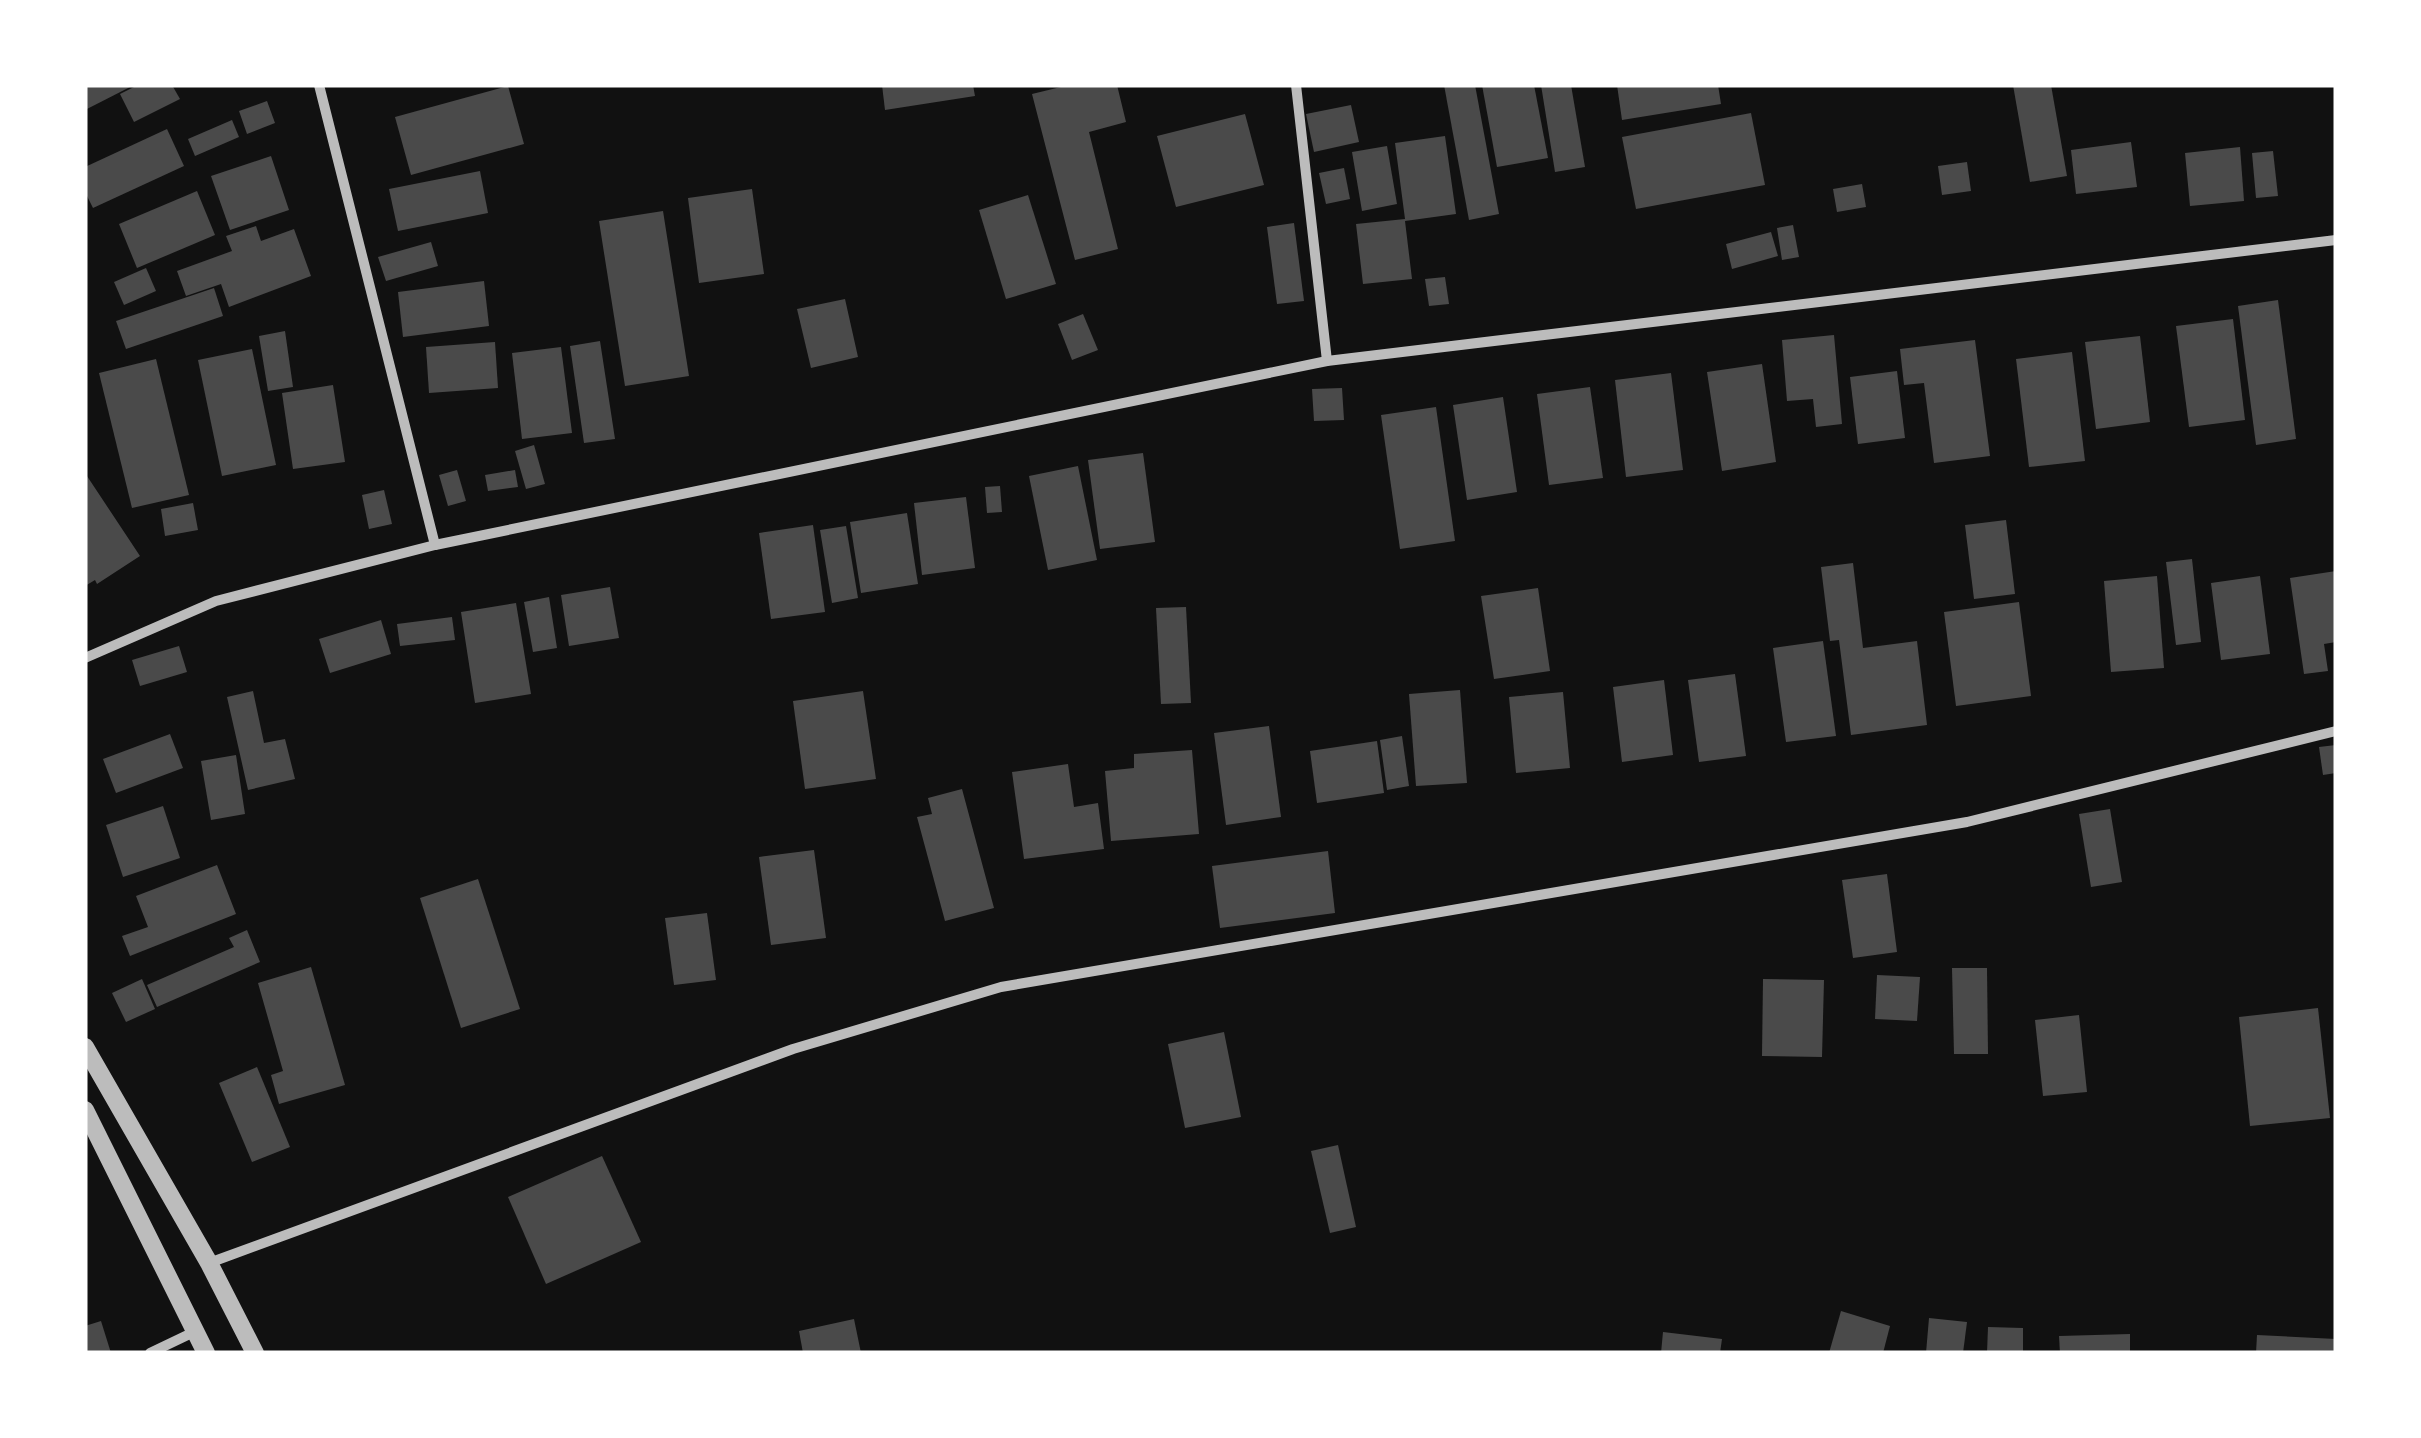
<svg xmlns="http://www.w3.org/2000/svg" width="2421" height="1438" font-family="Overpass,sans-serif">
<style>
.building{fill:#4a4a4a}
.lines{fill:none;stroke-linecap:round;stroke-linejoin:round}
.minor{stroke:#bcbcbc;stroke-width:10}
.tertiary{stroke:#bcbcbc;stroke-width:18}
</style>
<rect width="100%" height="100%" fill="#111"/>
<g class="building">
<polygon points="85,85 134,85 85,110"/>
<polygon points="138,85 172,85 180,99 134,122 120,94"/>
<polygon points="882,85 973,85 975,96 885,110"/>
<polygon points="1069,85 1117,85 1126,122 1089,132 1118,249 1075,260 1032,94"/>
<polygon points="1444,85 1475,85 1499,214 1469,220"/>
<polygon points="1482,85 1534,85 1548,158 1497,167"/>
<polygon points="1541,85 1571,85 1585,167 1555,172"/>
<polygon points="1617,85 1718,85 1721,104 1622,120"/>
<polygon points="2013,85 2051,85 2067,176 2030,182"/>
<polygon points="508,86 524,144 411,175 395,117"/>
<polygon points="267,101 275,123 247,134 239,111"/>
<polygon points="1351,105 1359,142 1314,152 1306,114"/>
<polygon points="1751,113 1765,185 1636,209 1622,137"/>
<polygon points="1245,114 1264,185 1176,207 1157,136"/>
<polygon points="232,120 239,137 195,156 188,139"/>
<polygon points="167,129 184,166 93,208 85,192 85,167"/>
<polygon points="1445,136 1456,214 1405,221 1412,279 1363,284 1356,224 1405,219 1395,143"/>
<polygon points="2131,142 2137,187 2076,194 2071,150"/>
<polygon points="1387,146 1397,204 1362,211 1352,152"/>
<polygon points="2240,147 2244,201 2190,206 2185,153"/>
<polygon points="2273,151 2278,196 2256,198 2252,153"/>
<polygon points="271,156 289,210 230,230 211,176"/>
<polygon points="1967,162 1971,191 1942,195 1938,166"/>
<polygon points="1344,168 1350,199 1326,204 1319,173"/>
<polygon points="480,171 488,213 398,231 389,189"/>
<polygon points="1862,184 1866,207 1837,212 1833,189"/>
<polygon points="752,189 764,274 699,283 688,198"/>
<polygon points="197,191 215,235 137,268 119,224"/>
<polygon points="1028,195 1056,284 1006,299 979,210"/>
<polygon points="663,211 689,376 625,386 599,221"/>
<polygon points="1294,223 1304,301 1277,304 1267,227"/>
<polygon points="1793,225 1799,257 1782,260 1777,228"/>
<polygon points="256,226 261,241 294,229 311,276 229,307 221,284 186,296 177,271 232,251 226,236"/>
<polygon points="1771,232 1778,256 1732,269 1726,244"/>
<polygon points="431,242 438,266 386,281 378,257"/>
<polygon points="146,268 156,291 124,305 114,282"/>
<polygon points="1445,277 1449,304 1429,306 1425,279"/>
<polygon points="484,281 489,326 403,337 398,292"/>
<polygon points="214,288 223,316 126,349 116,321"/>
<polygon points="845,299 858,357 811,368 797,309"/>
<polygon points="2278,300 2296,439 2256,445 2238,306"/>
<polygon points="1083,314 1098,350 1072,360 1058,324"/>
<polygon points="2233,319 2245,420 2189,427 2176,326"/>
<polygon points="285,331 293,387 268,391 259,336"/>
<polygon points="1834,335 1842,424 1816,427 1813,399 1787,401 1782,340"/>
<polygon points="2140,336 2150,422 2096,429 2085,342"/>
<polygon points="1975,340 1990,456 1934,463 1924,383 1904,385 1900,349"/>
<polygon points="600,341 615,439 584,443 570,346"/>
<polygon points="495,342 498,388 429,393 426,347"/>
<polygon points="561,347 572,433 522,439 512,353"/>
<polygon points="252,349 276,465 222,476 198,360"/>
<polygon points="2072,352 2085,461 2029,467 2016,359"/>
<polygon points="156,359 189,495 132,508 99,373"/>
<polygon points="1762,364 1776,462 1722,471 1707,372"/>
<polygon points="1897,371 1905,438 1858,444 1850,377"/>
<polygon points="1671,373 1683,470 1626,477 1615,380"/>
<polygon points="333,385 345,462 293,469 282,393"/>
<polygon points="1590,387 1603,478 1549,485 1537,394"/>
<polygon points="1342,388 1344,420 1314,421 1312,389"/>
<polygon points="1503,397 1517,492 1467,500 1453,405"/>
<polygon points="1436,407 1455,541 1400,549 1381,415"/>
<polygon points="534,445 545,484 526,489 515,451"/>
<polygon points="1143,453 1155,542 1100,549 1088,460"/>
<polygon points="1078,466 1097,560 1048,570 1029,476"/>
<polygon points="457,470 466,501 448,506 439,475"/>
<polygon points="515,470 518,487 488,491 485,475"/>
<polygon points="85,473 140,556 97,584 95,580 85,586"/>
<polygon points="1000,486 1002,512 987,513 985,487"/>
<polygon points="384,490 392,524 369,529 362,495"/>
<polygon points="966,497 975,568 922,575 914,503"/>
<polygon points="193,503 198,530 165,536 161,509"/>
<polygon points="907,513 918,584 861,593 850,522"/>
<polygon points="2006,520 2015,594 1974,599 1965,525"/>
<polygon points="813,525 825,612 771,619 759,533"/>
<polygon points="846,526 858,598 832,603 820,530"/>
<polygon points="2192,559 2201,642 2176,645 2166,562"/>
<polygon points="1853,563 1863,648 1917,641 1927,725 1851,735 1839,640 1830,641 1821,567"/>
<polygon points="2336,571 2336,642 2324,644 2328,671 2304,674 2290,578"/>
<polygon points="2157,576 2164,668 2111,672 2104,581"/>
<polygon points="2260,576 2270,654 2221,660 2211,583"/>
<polygon points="610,587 619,638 569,646 561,595"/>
<polygon points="1538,588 1550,671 1494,679 1481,596"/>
<polygon points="549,597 557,648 533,652 524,602"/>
<polygon points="2019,602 2031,696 1956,706 1944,612"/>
<polygon points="516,603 531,694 475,703 461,612"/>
<polygon points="1186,607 1191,703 1161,704 1156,608"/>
<polygon points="452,617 455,640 400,646 397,624"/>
<polygon points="381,620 391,654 330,673 319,639"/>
<polygon points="1823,641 1836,736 1786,742 1773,648"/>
<polygon points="179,646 187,672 140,686 132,660"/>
<polygon points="1735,674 1746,756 1699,762 1688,680"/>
<polygon points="1664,680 1673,755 1622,762 1613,687"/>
<polygon points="1460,690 1467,783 1416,786 1409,694"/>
<polygon points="253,691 264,743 285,739 295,779 248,790 227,697"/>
<polygon points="863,691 876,779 805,789 793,701"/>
<polygon points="1563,692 1570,768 1516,773 1509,697"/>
<polygon points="1269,726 1281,817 1226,825 1214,733"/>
<polygon points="170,734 183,768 116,793 103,759"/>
<polygon points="1402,736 1409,786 1387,790 1380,740"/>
<polygon points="1377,741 1384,793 1317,803 1310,751"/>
<polygon points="2336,745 2336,773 2323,775 2319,747"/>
<polygon points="1192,750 1199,834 1111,841 1105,771 1134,768 1134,754"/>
<polygon points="236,755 245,814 211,820 201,761"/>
<polygon points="1068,764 1074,807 1098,803 1104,849 1024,859 1012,772"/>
<polygon points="962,789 994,908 945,921 917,817 932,814 928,798"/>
<polygon points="163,806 180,858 123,877 106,825"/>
<polygon points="2110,809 2122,882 2091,887 2079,814"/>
<polygon points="814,850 826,938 771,945 759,857"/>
<polygon points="1328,851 1335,913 1220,928 1212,866"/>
<polygon points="217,865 236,914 130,956 122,936 148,927 136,896"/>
<polygon points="1887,874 1897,952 1853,958 1842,880"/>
<polygon points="478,879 520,1009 461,1028 420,898"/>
<polygon points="707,913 716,980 674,985 665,918"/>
<polygon points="247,930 260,962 157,1007 147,985 234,947 229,938"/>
<polygon points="311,967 345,1085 279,1104 271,1075 283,1071 258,983"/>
<polygon points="1952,968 1987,968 1988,1054 1954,1054"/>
<polygon points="1877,975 1920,977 1917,1021 1875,1019"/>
<polygon points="142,979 155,1009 126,1022 112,993"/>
<polygon points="1763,979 1824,980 1822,1057 1762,1056"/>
<polygon points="2318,1008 2330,1118 2250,1126 2239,1017"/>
<polygon points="2079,1015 2087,1092 2043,1096 2035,1020"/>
<polygon points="1224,1032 1241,1117 1185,1128 1168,1044"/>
<polygon points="257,1067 290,1147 252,1162 219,1083"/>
<polygon points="1338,1145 1356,1227 1330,1233 1311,1151"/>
<polygon points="602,1156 641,1242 546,1284 508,1197"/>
<polygon points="1841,1311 1890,1326 1883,1353 1829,1353"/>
<polygon points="1929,1318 1967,1322 1963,1353 1926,1353"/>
<polygon points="854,1319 861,1353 803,1353 799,1331"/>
<polygon points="101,1321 111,1353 85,1353 85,1326"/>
<polygon points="1988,1327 2023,1328 2023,1353 1987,1353"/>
<polygon points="1663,1332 1722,1339 1720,1353 1661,1353"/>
<polygon points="2130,1334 2130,1353 2060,1353 2059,1336"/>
<polygon points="2257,1335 2336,1339 2336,1353 2256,1353"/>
</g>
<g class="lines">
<g class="minor">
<polyline points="319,85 435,545"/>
<polyline points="1296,85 1327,361"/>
<polyline points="85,658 216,601 435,545 1327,361 2336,240"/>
<polyline points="209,1263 793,1049 1001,987 1967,822 2336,731"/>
<polyline points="150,1353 196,1331"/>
</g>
<g class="tertiary">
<polyline points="85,1047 209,1263 255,1353"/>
<polyline points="85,1110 206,1353"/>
</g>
</g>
<rect width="2421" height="1438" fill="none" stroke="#ffffff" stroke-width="175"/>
</svg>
